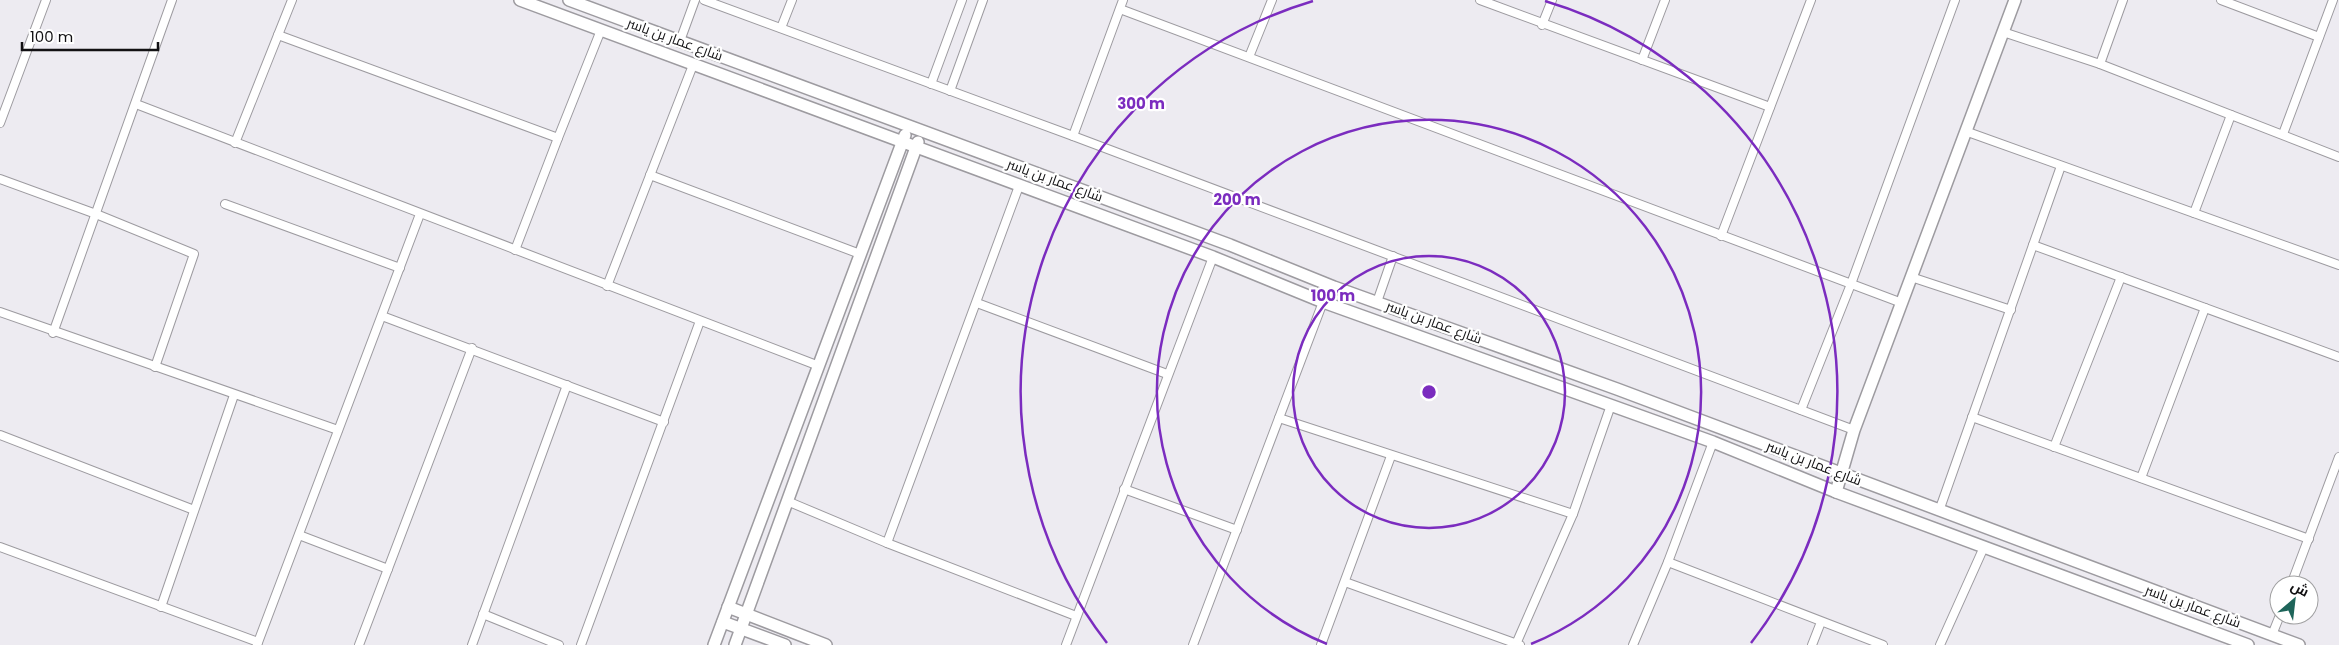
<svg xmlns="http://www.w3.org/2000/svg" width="2339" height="645" font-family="Poppins,Cairo,sans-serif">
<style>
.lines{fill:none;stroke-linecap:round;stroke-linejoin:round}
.street-casing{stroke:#9d9ba0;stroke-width:10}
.secondary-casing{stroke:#9d9ba0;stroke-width:14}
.street{stroke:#fff;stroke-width:8}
.secondary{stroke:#fff;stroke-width:11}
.ring{fill:none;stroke:#7b2cbf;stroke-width:2.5}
.labels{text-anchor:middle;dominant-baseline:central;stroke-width:4.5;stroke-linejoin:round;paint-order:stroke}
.street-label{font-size:14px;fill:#121113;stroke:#fff}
.centre{fill:#7b2cbf;stroke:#fff;stroke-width:2.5}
.ring-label{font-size:15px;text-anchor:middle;font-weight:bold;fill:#7b2cbf;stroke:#fff;stroke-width:4.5;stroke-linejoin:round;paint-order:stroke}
</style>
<rect width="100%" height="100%" fill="#edebf1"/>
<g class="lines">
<g class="street-casing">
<g id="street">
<polyline points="704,0 1073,136 1854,430"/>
<polyline points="1480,0 1770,107"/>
<polyline points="2221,0 2319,37"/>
<polyline points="1120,9 1902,303"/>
<polyline points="1542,25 1552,0"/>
<polyline points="781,28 792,0"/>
<polyline points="2003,32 2100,64 2339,157"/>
<polyline points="278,35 558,138 601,30"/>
<polyline points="680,41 695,0"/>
<polyline points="1249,57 1272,0"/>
<polyline points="1642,60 1665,0"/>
<polyline points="2100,64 2123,0"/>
<polyline points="931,84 962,0"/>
<polyline points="950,91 983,0"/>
<polyline points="136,104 819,366"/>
<polyline points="0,123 46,0"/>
<polyline points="1965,131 2339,265"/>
<polyline points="2283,134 2333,0"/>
<polyline points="1073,136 1123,0"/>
<polyline points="235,143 292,0"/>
<polyline points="650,175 860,254"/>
<polyline points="0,179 96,214 194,254 155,367"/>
<polyline points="225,204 400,268"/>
<polyline points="2194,213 2231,115"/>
<polyline points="1721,236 1811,0"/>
<polyline points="2033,245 2339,357"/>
<polyline points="515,250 558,138"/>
<polyline points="1911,277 2011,310"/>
<polyline points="607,286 693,65"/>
<polyline points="1377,302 1393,256"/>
<polyline points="977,303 1167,374"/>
<polyline points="0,312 338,430"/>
<polyline points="382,316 664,422"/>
<polyline points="53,333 172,0"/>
<polyline points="1801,410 1851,284 1955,0"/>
<polyline points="1972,417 2309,539"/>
<polyline points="1279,418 1573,514"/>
<polyline points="0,435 194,510"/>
<polyline points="2054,447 2121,277"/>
<polyline points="2141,478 2205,308"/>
<polyline points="1124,489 1237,530"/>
<polyline points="787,501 887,543 1076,616"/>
<polyline points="1939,511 2061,166"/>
<polyline points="299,535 388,569"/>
<polyline points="887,543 1019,186"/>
<polyline points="0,547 258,642"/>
<polyline points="1668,562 1883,645"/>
<polyline points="1345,582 1520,645"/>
<polyline points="2291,585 2339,457"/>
<polyline points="161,607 234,395"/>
<polyline points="483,614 559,645"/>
<polyline points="2272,635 2280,615"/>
<polyline points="1516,644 1573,514 1611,405"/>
<polyline points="257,645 420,214"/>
<polyline points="359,645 472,348"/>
<polyline points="472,645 567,385"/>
<polyline points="581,645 700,321"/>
<polyline points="1066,645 1213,257"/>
<polyline points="1193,645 1323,302"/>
<polyline points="1321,645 1391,456"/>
<polyline points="1633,645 1668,562 1713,442"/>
<polyline points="1812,645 1821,622"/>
<polyline points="1940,645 1984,547"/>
</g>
</g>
<g class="secondary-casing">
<g id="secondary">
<polyline points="520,0 1213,257 1323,302 1713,442 1836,492 2248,645"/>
<polyline points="569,0 1230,245 1334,287 1617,389 2299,645"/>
<polyline points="1836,492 1854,430 2015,0"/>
<polyline points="728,607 826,645"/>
<polyline points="723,622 785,645"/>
<polyline points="714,645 905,135"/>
<polyline points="735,645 918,142"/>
</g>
</g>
<use href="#street" class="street"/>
<use href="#secondary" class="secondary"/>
</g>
<g class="ring">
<circle cx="1429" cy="392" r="136"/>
<path d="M1327 644A272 272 0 1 1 1531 644"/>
<path d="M1107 643A408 408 0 0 1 1313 1M1545 1A408 408 0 0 1 1751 643"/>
</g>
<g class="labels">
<g class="street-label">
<text transform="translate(675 39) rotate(20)">شارع عمار بن ياسر</text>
<text transform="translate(1055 180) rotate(20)">شارع عمار بن ياسر</text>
<text transform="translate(1434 322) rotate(20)">شارع عمار بن ياسر</text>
<text transform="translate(1814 463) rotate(21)">شارع عمار بن ياسر</text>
<text transform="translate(2193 606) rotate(20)">شارع عمار بن ياسر</text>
</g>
</g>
<circle cx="1429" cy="392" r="8" class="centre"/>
<g class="ring-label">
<text x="1141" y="109">300 m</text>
<text x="1237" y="205">200 m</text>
<text x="1333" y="301">100 m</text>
</g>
<g transform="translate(2294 600) rotate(28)"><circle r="24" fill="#ffffff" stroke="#a0a0a1"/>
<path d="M0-4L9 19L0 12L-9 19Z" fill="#1e655a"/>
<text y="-8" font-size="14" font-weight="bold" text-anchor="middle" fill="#121113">ش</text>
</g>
<path d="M22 42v8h136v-8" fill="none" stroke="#121113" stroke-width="2.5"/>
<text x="30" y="42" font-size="15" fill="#121113" stroke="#ffffff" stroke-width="4" paint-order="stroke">100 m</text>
</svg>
